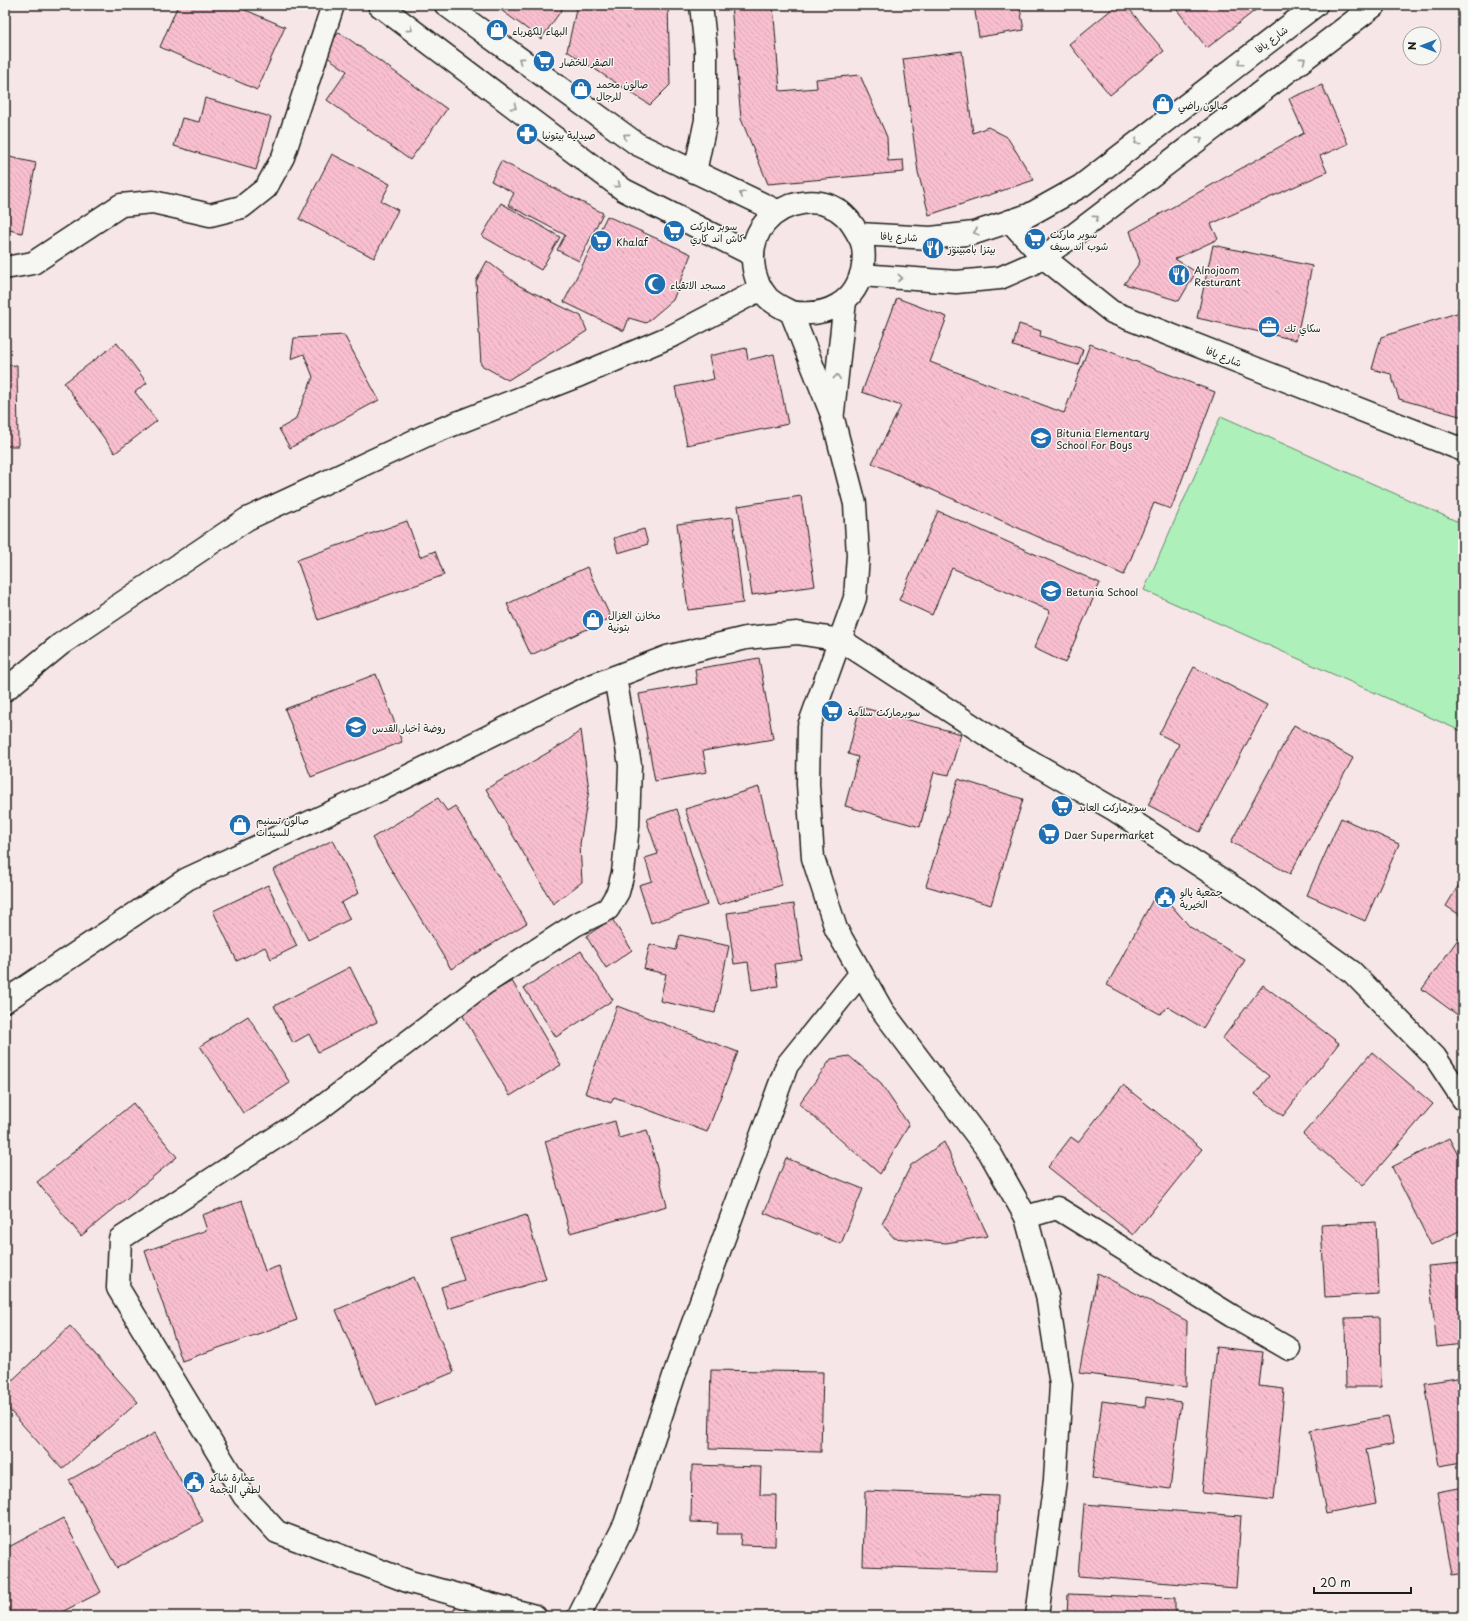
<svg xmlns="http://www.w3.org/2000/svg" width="1468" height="1621" font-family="'Playpen Sans','Playpen Sans Arabic',sans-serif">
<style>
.pitch{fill:#adf0b9;stroke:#64866a}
.building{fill:url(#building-back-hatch);stroke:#1c1c1c}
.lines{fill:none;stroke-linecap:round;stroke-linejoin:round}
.minor-casing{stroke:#1c1c1c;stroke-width:25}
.tertiary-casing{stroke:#1c1c1c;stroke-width:25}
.secondary-casing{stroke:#1c1c1c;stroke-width:25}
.minor{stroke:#f6f6f2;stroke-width:22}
.tertiary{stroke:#f6f6f2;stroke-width:22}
.secondary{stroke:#f6f6f2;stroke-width:22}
.oneway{stroke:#949492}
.labels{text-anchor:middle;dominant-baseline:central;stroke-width:3;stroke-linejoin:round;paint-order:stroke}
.poi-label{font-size:10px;fill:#1c1c1c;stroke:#f6f6f2;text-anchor:start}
.street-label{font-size:10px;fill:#1c1c1c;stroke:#f6f6f2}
</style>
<defs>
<pattern id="building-back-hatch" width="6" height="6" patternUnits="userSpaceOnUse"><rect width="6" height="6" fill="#f9bfd0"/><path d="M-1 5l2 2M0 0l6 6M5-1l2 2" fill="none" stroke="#d5a4b2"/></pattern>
</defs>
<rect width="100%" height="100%" fill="#f7e6e8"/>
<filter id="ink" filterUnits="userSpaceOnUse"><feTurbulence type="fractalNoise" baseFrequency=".025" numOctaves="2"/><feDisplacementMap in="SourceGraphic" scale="8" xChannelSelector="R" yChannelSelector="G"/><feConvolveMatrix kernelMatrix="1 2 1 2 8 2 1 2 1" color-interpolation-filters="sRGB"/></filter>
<g filter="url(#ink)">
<polygon class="pitch" points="1221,416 1463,524 1463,732 1144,590"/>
<g class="building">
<polygon points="178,5 234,5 285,27 257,90 160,47"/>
<polygon points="494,5 565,5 541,39"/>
<polygon points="577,5 668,5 670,85 650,105 567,51"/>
<polygon points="731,5 773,5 780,91 817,88 816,79 860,75 887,137 888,161 903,160 904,172 768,184 741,119"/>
<polygon points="974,5 1039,5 1020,8 1024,30 979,37"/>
<polygon points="1117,5 1126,5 1164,51 1110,95 1069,44"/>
<polygon points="1173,5 1262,5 1207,48"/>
<polygon points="339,32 447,109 410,160 327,100 347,71 323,54"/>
<polygon points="962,51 973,133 988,127 1007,137 1034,180 929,215 918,172 903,59"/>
<polygon points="1322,85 1348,144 1320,156 1327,172 1211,224 1218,239 1175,259 1196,272 1179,301 1124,284 1140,262 1130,231 1304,133 1289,99"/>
<polygon points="205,98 271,117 256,170 174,146 182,118 199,122"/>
<polygon points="332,154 390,184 381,201 398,210 374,258 299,219"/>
<polygon points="5,156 36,163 22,233 5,229"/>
<polygon points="501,161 603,213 579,261 557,250 565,235 508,205 514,193 491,181"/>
<polygon points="501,203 560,237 541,270 482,236"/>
<polygon points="607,216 691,254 673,300 646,323 629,318 624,331 564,302"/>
<polygon points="1213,245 1312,266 1296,340 1197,318"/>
<polygon points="487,261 518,285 581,316 587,331 508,380 481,365 476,281"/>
<polygon points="897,298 947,317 930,362 1064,413 1090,344 1215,392 1171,509 1154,503 1124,575 872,463 901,406 862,392"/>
<polygon points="1463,308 1463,417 1399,399 1391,374 1372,369 1381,337 1463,311 1457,310"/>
<polygon points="1019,324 1041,331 1040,336 1083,349 1078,365 1013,346"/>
<polygon points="344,335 379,400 290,448 279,429 295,420 313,377 304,354 291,359 294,338"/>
<polygon points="117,343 147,383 135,392 157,421 115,453 64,383"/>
<polygon points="746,348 748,360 774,354 788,424 687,445 675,387 714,379 709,356"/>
<polygon points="17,365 18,446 5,446 5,366"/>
<polygon points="801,496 815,586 752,595 738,506"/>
<polygon points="938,511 1100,583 1065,663 1034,648 1050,611 952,568 932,615 899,600"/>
<polygon points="733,517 743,603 688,610 677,524"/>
<polygon points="407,521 420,557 435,551 444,575 318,620 297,560"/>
<polygon points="644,529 648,544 618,553 614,538"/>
<polygon points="587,567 611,618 531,655 507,604"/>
<polygon points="5,579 8,593 5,594"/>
<polygon points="759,658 773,739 703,751 707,772 655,781 639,694 697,684 695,669"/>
<polygon points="1194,667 1267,705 1200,832 1148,805 1179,744 1159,734"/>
<polygon points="376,674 402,742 311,777 285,709"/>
<polygon points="860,707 961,734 949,775 934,772 920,827 845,806 858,757 848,754"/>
<polygon points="1294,725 1353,758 1290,874 1231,842"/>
<polygon points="581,730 589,790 580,844 582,882 553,904 486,789 566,742"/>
<polygon points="958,779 1023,799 991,905 926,886"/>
<polygon points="759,787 782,885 718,905 685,809"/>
<polygon points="438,798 447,811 455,806 527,923 451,969 372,838"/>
<polygon points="677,809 707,905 651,923 639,885 652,881 645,858 658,854 646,819"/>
<polygon points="1341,818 1399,844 1365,921 1307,895"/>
<polygon points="333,840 359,893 341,903 350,919 308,940 273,870"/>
<polygon points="1463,878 1463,917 1446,906"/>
<polygon points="268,885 297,946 271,959 265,947 237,961 213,911"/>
<polygon points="1158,890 1190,927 1245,960 1203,1028 1168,1007 1160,1014 1107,985"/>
<polygon points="794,904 802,960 775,964 778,986 752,990 748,962 734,964 727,913"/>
<polygon points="612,919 632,950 606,968 586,936"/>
<polygon points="680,935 729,946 715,1013 660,1001 666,974 644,969 650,944 676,950"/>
<polygon points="1461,935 1463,937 1463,1019 1422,989"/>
<polygon points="581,951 613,1000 556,1037 524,988"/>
<polygon points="350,967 377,1022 318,1052 309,1034 293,1043 274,1006"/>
<polygon points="512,981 561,1065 510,1096 460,1011"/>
<polygon points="1263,985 1339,1043 1283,1116 1255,1094 1269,1076 1222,1039"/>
<polygon points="617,1006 738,1052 707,1132 614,1097 611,1103 585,1093"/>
<polygon points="248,1016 290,1083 243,1113 200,1046"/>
<polygon points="1372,1052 1433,1104 1363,1186 1303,1134"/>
<polygon points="849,1056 879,1081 909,1125 880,1174 799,1104 831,1059"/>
<polygon points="1123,1085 1202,1149 1133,1235 1048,1167 1071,1137 1078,1142"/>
<polygon points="133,1103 177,1157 81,1236 37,1182"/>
<polygon points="615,1121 619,1138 647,1130 667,1206 570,1233 545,1141"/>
<polygon points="1449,1138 1460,1159 1463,1158 1463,1229 1431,1245 1392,1167"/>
<polygon points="944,1142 988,1236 946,1243 894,1238 882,1224 911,1165"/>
<polygon points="786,1158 863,1189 841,1244 764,1213"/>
<polygon points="242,1201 265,1271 279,1266 297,1320 182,1361 145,1251 207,1230 202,1215"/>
<polygon points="526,1215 546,1279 448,1309 441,1287 464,1280 451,1239"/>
<polygon points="1376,1222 1379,1294 1325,1297 1321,1225"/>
<polygon points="1463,1263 1463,1344 1437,1347 1428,1266"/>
<polygon points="1098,1273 1187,1321 1186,1387 1079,1373"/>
<polygon points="414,1277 454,1372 376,1405 336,1310"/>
<polygon points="1380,1317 1381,1387 1346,1387 1345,1318"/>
<polygon points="70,1326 138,1402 62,1469 5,1405 5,1387"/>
<polygon points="1216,1347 1263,1352 1259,1386 1284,1389 1274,1500 1202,1493"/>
<polygon points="711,1370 823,1372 821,1452 709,1449"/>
<polygon points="1463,1377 1463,1462 1439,1466 1425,1383"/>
<polygon points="1146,1397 1181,1402 1170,1489 1092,1478 1102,1401 1145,1407"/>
<polygon points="1388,1416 1394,1444 1366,1450 1376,1503 1326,1513 1310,1431"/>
<polygon points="155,1433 203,1521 117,1568 69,1480"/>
<polygon points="692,1465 761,1467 760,1495 776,1495 775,1546 740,1545 741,1534 717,1534 718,1523 691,1522"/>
<polygon points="1463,1487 1463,1573 1451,1575 1437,1492"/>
<polygon points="865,1491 998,1496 996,1571 863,1566"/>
<polygon points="1084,1504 1241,1516 1236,1588 1078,1576"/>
<polygon points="63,1518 101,1592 54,1616 11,1616 5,1604 5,1549"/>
<polygon points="1068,1594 1175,1598 1175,1616 1067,1616"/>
<polygon points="456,1606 478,1616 451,1616"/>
</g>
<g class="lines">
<g class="minor-casing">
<g id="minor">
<polyline points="695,172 706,120 706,51 701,5"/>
<polyline points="5,268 33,263 121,205 153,202 210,215 242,207 266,188 283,157 333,5"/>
<polyline points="5,690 61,644 247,519 429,434 580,375 674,335 761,289"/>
<polyline points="5,1001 187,879 382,789 591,686 667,657 746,638 797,633 841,640 999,743 1115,810 1245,895 1352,972 1435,1057 1463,1099"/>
<polyline points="1026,1217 1057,1208 1232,1316 1289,1349"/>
<polyline points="535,1616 410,1582 277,1532 244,1496 118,1288 120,1239 318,1110 484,984 575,925 608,909 618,892 623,873 628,826 630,765 615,677"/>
<polyline points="579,1616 625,1524 678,1364 787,1065 861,973"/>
</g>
</g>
<g class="tertiary-casing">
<g id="tertiary">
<polyline points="1010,221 1043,257 1112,312 1463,450"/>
<polyline points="858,234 931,238 974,233 1029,215 1081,186 1316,5"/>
<polyline points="861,275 956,282 1000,278 1032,264 1066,241 1375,5"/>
</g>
</g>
<g class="secondary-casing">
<g id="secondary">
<polyline points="379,5 624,190 753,255"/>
<polyline points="446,5 637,144 777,211"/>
<path d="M791 312C826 318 857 303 863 266 864 258 864 247 861 240 856 230 852 222 844 215 821 194 784 201 765 223 747 244 750 278 768 298 774 304 783 308 791 312L832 415 855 504 858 555 855 598 809 726 808 784 813 858 836 929 882 1010 990 1153 1026 1217 1047 1295 1061 1385 1055 1480 1037 1616"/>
<polyline points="833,412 845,301"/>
</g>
</g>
<use href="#minor" class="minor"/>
<use href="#tertiary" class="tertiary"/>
<use href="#secondary" class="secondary"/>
</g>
<defs><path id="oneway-chevron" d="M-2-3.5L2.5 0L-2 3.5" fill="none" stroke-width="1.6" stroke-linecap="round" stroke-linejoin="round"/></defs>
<g class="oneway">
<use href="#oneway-chevron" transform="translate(410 29) rotate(37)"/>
<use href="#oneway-chevron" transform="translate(521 60) rotate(-144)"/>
<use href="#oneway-chevron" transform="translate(1303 60) rotate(-37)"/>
<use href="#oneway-chevron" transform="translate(1240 63) rotate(143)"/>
<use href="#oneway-chevron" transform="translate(514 107) rotate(37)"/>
<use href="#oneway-chevron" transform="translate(626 136) rotate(-144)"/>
<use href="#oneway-chevron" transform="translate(1200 139) rotate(-37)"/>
<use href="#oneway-chevron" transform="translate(1137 142) rotate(142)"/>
<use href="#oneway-chevron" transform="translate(618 185) rotate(37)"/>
<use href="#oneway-chevron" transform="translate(742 194) rotate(-155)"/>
<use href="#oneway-chevron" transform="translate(1096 218) rotate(-37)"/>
<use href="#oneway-chevron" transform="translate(976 232) rotate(165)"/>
<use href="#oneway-chevron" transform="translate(900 278) rotate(4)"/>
<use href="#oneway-chevron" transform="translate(837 377) rotate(-84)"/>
</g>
</g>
<defs>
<g id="shop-disc" transform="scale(1.15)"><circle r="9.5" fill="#1f6fb2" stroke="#f6f6f2"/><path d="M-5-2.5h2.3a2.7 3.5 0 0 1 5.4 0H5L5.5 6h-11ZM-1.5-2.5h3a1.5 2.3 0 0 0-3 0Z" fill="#fff"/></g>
<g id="supermarket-disc" transform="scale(1.15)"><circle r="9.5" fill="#1f6fb2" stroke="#f6f6f2"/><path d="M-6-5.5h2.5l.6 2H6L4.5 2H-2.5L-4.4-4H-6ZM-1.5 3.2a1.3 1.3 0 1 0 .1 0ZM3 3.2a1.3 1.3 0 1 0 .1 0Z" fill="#fff"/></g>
<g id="pharmacy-disc" transform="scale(1.15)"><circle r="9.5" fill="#1f6fb2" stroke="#f6f6f2"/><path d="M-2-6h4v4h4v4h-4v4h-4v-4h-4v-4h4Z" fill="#fff"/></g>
<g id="restaurant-disc" transform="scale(1.15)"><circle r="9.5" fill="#1f6fb2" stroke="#f6f6f2"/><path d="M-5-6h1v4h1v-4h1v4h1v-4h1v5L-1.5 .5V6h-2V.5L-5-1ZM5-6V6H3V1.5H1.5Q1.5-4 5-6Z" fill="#fff"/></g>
<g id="mosque-disc" transform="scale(1.15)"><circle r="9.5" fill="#1f6fb2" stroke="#f6f6f2"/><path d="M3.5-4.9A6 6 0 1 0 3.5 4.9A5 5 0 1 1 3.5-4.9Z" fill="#fff"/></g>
<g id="office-disc" transform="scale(1.15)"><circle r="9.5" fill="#1f6fb2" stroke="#f6f6f2"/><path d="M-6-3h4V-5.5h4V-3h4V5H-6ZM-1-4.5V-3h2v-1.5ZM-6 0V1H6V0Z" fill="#fff"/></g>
<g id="school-disc" transform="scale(1.15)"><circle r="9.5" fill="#1f6fb2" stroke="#f6f6f2"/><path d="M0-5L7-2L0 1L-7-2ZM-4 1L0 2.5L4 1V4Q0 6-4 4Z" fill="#fff"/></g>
<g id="civic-disc" transform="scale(1.15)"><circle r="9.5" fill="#1f6fb2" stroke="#f6f6f2"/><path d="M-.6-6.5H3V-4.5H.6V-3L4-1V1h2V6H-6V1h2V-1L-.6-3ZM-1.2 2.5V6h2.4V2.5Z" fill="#fff"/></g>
</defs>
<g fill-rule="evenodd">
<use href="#shop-disc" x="497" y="30"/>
<use href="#supermarket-disc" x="544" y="61"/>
<use href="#shop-disc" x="581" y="89"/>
<use href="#shop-disc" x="1163" y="104"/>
<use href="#pharmacy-disc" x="527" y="134"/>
<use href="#supermarket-disc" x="674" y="231"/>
<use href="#supermarket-disc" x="1035" y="239"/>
<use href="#supermarket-disc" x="601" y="241"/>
<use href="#restaurant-disc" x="933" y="248"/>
<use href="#restaurant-disc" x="1179" y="275"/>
<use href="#mosque-disc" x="655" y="284"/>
<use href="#office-disc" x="1269" y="327"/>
<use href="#school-disc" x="1041" y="438"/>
<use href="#school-disc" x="1051" y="591"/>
<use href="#shop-disc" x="593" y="620"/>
<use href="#supermarket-disc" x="832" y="711"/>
<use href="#school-disc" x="356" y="727"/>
<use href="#supermarket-disc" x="1062" y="806"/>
<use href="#shop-disc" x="240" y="825"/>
<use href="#supermarket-disc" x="1049" y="834"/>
<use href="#civic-disc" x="1165" y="897"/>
<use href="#civic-disc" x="194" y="1482"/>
</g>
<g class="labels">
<g class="poi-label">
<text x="512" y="30">البهاء للكهرباء</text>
<text x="560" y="61">الصقر للخضار</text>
<text x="596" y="83">صالون محمد<tspan x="596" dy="12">للرجال</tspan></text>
<text x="1178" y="104">صالون راضي</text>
<text x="542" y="134">صيدلية بيتونيا</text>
<text x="690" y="225">سوبر ماركت<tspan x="690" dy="12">كاش اند كاري</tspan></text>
<text x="1050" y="233">سوبر ماركت<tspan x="1050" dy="12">شوب اند سيف</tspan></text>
<text x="616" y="241">Khalaf</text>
<text x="948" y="248">بيتزا بامبينوز</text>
<text x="1194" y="269">Alnojoom<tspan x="1194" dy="12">Resturant</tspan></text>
<text x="670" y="284">مسجد الاتقياء</text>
<text x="1284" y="327">سكاي تك</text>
<text x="1056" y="432">Bitunia Elementary<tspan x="1056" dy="12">School For Boys</tspan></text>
<text x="1066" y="591">Betunia School</text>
<text x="608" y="614">مخازن الغزال<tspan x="608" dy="12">بتونية</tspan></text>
<text x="848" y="711">سوبرماركت سلامة</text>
<text x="372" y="727">روضة أخبار القدس</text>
<text x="1078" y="806">سوبرماركت العابد</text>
<text x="256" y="819">صالون تسنيم<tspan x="256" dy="12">للسيدات</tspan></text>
<text x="1064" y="834">Daer Supermarket</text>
<text x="1180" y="891">جمعية يالو<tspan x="1180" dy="12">الخيرية</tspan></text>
<text x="210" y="1476">عمارة شاكر<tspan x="210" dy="12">لطفي النجمة</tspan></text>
</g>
<g class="street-label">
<text transform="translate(1271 39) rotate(-37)">شارع يافا</text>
<text transform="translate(899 236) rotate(3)">شارع يافا</text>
<text transform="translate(1224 356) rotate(22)">شارع يافا</text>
</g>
</g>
<rect width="1468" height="1621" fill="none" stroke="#f6f6f2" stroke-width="20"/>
<rect x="10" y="10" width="1448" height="1601" fill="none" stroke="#1c1c1c" stroke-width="1.5" filter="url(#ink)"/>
<g transform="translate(1422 46) rotate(270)"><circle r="19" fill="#f6f6f2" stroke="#9f9f9c"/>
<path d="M0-3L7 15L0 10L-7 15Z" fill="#1f6fb2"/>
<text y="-6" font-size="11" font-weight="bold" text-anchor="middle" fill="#1c1c1c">N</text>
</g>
<path d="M1314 1587v6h97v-6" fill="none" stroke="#1c1c1c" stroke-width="2"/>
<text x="1320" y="1587" font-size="12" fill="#1c1c1c" stroke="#f6f6f2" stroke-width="3" paint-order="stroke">20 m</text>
</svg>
